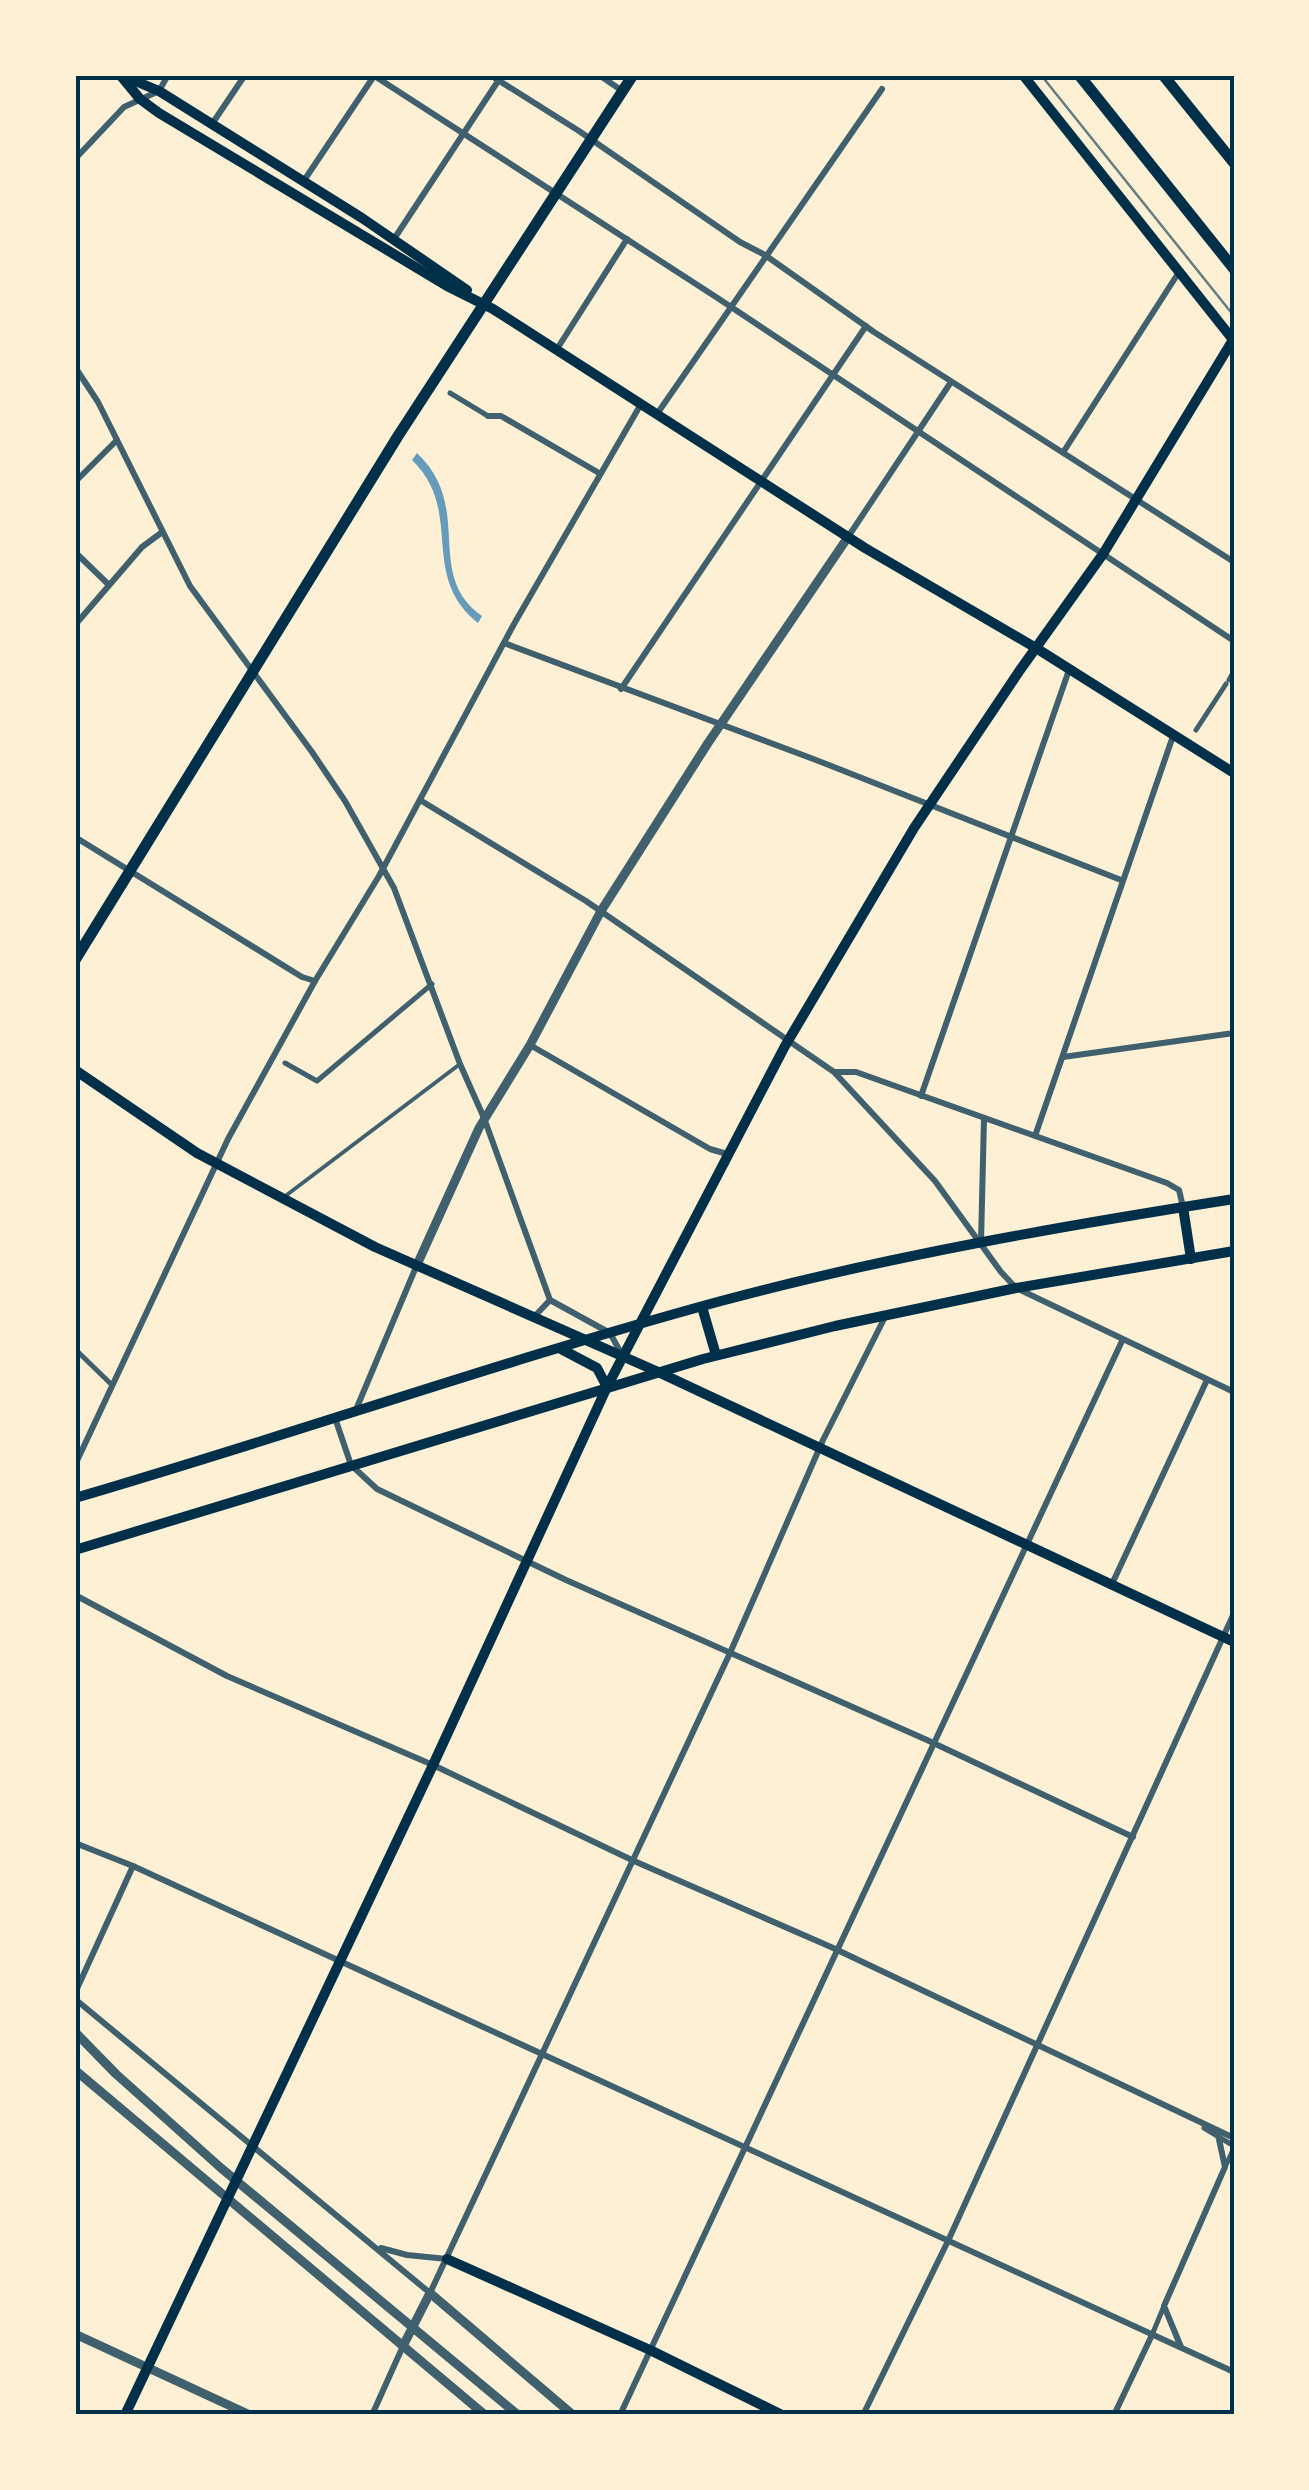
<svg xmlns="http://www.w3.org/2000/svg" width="1309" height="2490" font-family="'PT Sans Narrow',sans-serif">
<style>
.water{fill:#669bbc}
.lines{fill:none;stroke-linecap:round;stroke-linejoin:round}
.service{stroke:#3f606c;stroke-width:4}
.pedestrian{stroke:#3f606c;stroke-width:5}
.minor{stroke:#3f606c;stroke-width:6}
.tertiary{stroke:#3f606c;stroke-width:9}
.secondary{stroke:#003049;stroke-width:10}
.primary{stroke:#003049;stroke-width:11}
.tram{stroke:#657d81;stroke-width:2.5}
.neatline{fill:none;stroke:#003049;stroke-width:4}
</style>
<rect width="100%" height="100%" fill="#fdf0d5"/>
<path class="water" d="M417 453C475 508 423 574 482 616L478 623C418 575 465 511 412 460Z"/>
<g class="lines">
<polyline class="service" points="284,1197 460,1064"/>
<g class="pedestrian">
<polyline points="450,393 488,416"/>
<polyline points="1229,680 1234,671"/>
<polyline points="1196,730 1226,684"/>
<polyline points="285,1063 317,1081 432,984"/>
<polyline points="75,1349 112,1385"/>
<polyline points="1204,2128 1234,2146"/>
<polyline points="1225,2167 1234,2148"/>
<polyline points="1152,2335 1164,2306"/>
</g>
<g class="minor">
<polyline points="373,75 716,297 1234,641"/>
<polyline points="490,75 579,131 740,242 765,255 874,332 1234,562"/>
<polyline points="599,75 621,90"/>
<polyline points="212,124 245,75"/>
<polyline points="75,159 124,107 159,91 168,75"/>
<polyline points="303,182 374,76"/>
<polyline points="394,239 502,75"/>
<polyline points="557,349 627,239"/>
<polyline points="75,367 98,402 190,586 312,752 345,801 394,888 460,1064 484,1118 550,1300 610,1333 622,1355"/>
<polyline points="657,414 882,89"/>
<polyline points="488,416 501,416 599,473"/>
<polyline points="1064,451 1179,272"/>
<polyline points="75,482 117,440"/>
<polyline points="848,537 951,382"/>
<polyline points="75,552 109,585"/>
<polyline points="75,625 142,547 161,533"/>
<polyline points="504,643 816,760 1121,880"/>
<polyline points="621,689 866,326"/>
<polyline points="420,800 586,901 834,1072 935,1181 1001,1272 1016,1288 1234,1392"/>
<polyline points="75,837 302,977 315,981"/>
<polyline points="530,1045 710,1149 727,1154"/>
<polyline points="1063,1057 1234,1033"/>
<polyline points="835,1072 856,1072 1167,1183 1179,1190 1183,1207"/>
<polyline points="921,1096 1069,670"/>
<polyline points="1035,1136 1173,736"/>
<polyline points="981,1242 984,1118"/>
<polyline points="534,1317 550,1300"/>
<polyline points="355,1412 416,1267"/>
<polyline points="335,1418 351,1465 377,1489 566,1580 927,1740 1133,1837"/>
<polyline points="75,1465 228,1139 315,981 379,876 514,624 641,404"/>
<polyline points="1112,1584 1207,1380"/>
<polyline points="75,1595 227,1676 433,1765 634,1861 831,1947 1234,2138"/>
<polyline points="75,1843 133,1866 1234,2372"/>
<polyline points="75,1993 133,1866"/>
<polyline points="75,1999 430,2293 730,1653 823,1440 885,1317"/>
<polyline points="381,2248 407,2255 447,2259"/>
<polyline points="1181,2347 1164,2306 1225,2167 1217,2130"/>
<polyline points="372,2415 403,2346"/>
<polyline points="620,2415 1122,1341"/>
<polyline points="863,2415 948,2241 1234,1613"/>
<polyline points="1114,2415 1152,2335"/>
</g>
<g class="tertiary">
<polyline points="416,1267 479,1128 530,1045 601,911 708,743 848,537"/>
<polyline points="75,2032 116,2074 221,2168 518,2415"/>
<polyline points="75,2070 485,2415"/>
<polyline points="75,2334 250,2415"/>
<polyline points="403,2346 430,2293 573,2415"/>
</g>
<g class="secondary">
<polyline points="121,75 159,91 362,218 467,290"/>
<polyline points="1023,75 1234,341"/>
<polyline points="121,76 140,99 159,113 447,286 493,309 865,548 1036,648 1234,773"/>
<polyline points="75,1070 197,1153 375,1247 656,1371 1234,1642"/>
<polyline points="1183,1207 1191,1259"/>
<polyline points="702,1307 716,1355"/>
<polyline points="561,1349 597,1368 607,1387"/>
<path d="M75 1498C291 1435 504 1360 721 1301 889 1256 1062 1226 1234 1199"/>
<polyline points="75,1550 703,1359 835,1326 1016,1288 1234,1251"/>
<polyline points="447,2259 650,2350 782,2415"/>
<polyline points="125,2415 433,1765 607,1387 785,1046 914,828 1020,670 1103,554 1234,338"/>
</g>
<g class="primary">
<polyline points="1079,75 1234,269"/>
<polyline points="1163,75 1234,163"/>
<polyline points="75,960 398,436 633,75"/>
</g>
<polyline class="tram" points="1041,75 1234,316"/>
</g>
<rect width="1309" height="2490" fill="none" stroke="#fdf0d5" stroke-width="155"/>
<rect x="78" y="78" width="1154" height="2334" class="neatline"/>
</svg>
